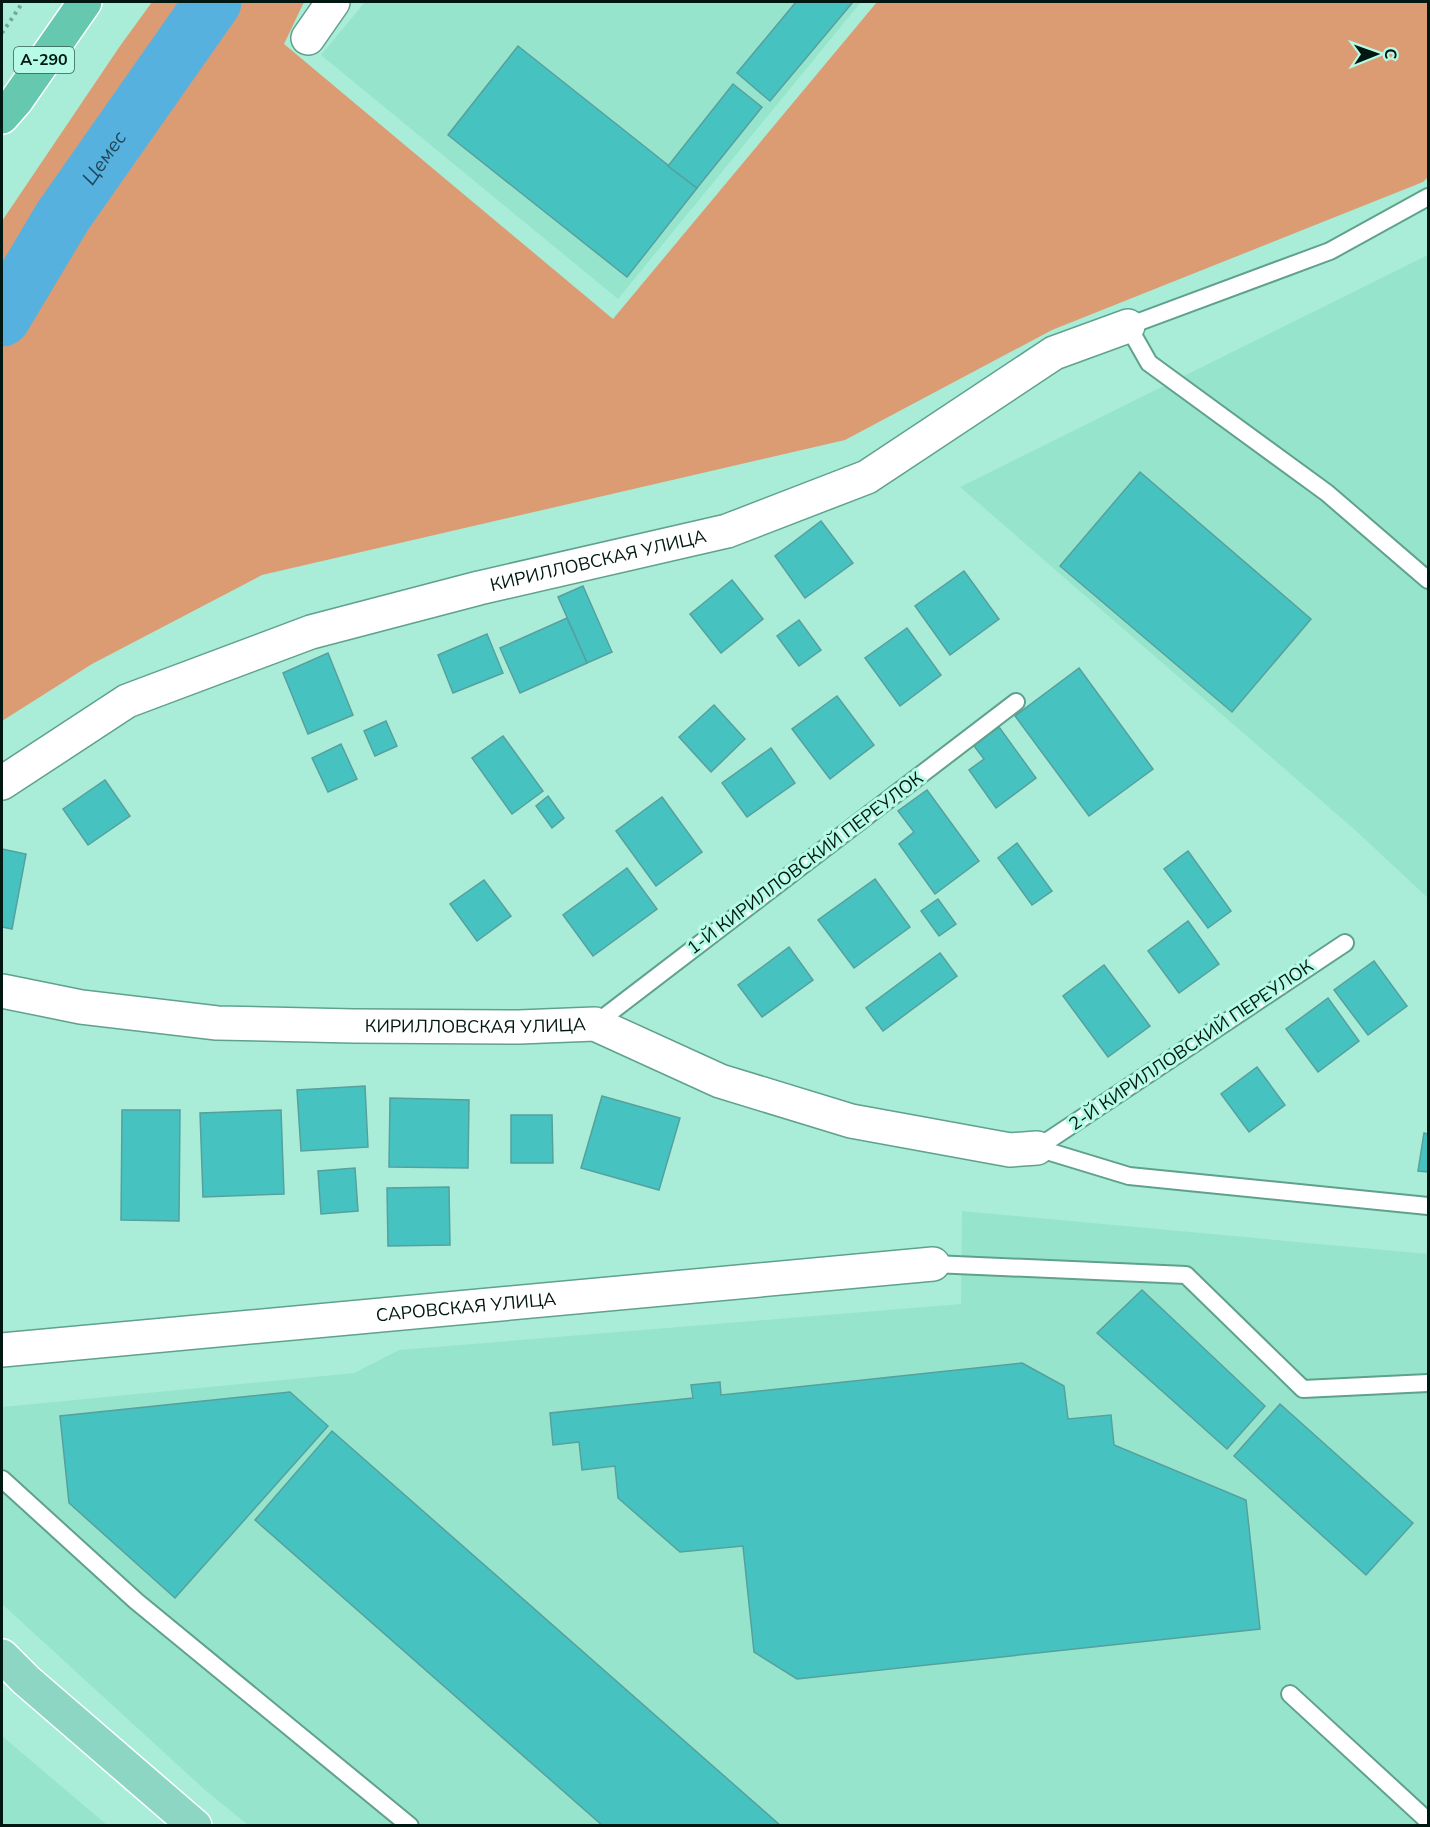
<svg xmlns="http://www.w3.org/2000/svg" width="1430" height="1827" font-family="'Nunito Sans',sans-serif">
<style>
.built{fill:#97e4cc}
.green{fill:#db9c74}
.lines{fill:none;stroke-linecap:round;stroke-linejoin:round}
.river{stroke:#57b1df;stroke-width:57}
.building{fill:#46c3c1;stroke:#56a09e;stroke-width:1.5}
.service-casing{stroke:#5fa18d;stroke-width:20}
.minor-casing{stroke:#5fa18d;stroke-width:36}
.primary-casing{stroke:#fff;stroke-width:36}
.trunk-casing{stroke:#fff;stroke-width:36}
.path{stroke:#72a898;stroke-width:4;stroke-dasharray:3 4.5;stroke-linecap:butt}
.service{stroke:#fff;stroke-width:16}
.minor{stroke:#fff;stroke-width:33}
.primary{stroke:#8cd6c3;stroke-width:33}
.trunk{stroke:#66c8af;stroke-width:33}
.labels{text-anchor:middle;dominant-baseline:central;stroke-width:6;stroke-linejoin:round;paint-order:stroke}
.shield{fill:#b6fbe5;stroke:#375c51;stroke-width:1.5}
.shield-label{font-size:16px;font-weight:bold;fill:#001811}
.street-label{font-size:18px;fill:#001811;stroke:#b6fbe5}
.water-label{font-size:20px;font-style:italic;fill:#20475b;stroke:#b6fbe5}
</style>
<rect width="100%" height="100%" fill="#a9edd8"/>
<g class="built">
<polygon points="365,2 861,2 618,299 321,55"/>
<polygon points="1428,255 1428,898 1355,830 960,487"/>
<polygon points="962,1211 1428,1254 1428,1825 248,1825 205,1790 2,1604 2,1407 354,1373 399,1350 961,1304"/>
<polygon points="2,1736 107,1825 2,1825"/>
</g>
<polygon class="green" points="152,2 304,2 284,44 613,319 877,2 1428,2 1428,177 1423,182 1052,330 845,440 262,575 92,664 2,721 2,221 120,46"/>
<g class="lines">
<path class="river" id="s1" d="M2 318 63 216 213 2"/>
</g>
<g class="building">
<polygon points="796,2 853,2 770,101 737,73"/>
<polygon points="518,46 697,188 627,277 448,135"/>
<polygon points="733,84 762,107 697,188 668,166"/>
<polygon points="1140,472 1311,619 1232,712 1060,566"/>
<polygon points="821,521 853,563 805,598 775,556"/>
<polygon points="964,571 999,619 950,655 915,606"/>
<polygon points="732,580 763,619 721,653 690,614"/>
<polygon points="583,586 612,652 587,663 558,597"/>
<polygon points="567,618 587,663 520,693 500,648"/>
<polygon points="799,620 821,650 799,666 777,636"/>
<polygon points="907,628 941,675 900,706 865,658"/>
<polygon points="487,634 503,673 453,693 438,655"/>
<polygon points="328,653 353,715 308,734 283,673"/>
<polygon points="1079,668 1153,769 1089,816 1015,716"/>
<polygon points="837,696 874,745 830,779 792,729"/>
<polygon points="714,705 745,739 711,772 679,737"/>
<polygon points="386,721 397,746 375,756 364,731"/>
<polygon points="999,727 1036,778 996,808 969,770 984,759 974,746"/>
<polygon points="503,736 543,791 512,814 472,758"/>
<polygon points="341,744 357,779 328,792 312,758"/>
<polygon points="771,748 795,783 747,817 722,783"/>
<polygon points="105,780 130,816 88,845 63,809"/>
<polygon points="927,790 979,861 935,894 899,844 914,832 898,811"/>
<polygon points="548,796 564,818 552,828 536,806"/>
<polygon points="662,797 702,852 656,886 616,831"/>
<polygon points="1017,843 1052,891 1032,905 998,858"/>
<polygon points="2,849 26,854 12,929 2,927"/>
<polygon points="1188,851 1231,911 1208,928 1164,869"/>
<polygon points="627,868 657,909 593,956 563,915"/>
<polygon points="875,879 910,927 854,968 818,920"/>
<polygon points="484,880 511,916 477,941 450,904"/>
<polygon points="938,899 956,924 939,936 921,911"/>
<polygon points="1188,921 1219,964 1179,993 1148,951"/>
<polygon points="789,947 813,980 762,1017 738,985"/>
<polygon points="940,953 957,976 883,1031 866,1008"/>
<polygon points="1374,961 1407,1006 1368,1035 1334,990"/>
<polygon points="1104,965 1150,1026 1108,1057 1063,996"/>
<polygon points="1328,998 1359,1041 1318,1072 1286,1029"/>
<polygon points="1257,1067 1285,1105 1249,1132 1221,1094"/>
<polygon points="365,1086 368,1147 301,1151 297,1090"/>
<polygon points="602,1096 680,1118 659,1190 581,1168"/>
<polygon points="390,1098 469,1100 468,1168 389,1167"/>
<polygon points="122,1110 180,1110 179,1221 121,1220"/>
<polygon points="281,1110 284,1194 203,1197 200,1113"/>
<polygon points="511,1115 552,1115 553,1163 511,1163"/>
<polygon points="1424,1133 1428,1134 1428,1172 1418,1171"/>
<polygon points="355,1168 358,1211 321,1214 318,1171"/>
<polygon points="449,1187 450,1245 388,1246 387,1188"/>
<polygon points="1142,1290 1265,1406 1227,1449 1097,1333"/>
<polygon points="1022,1363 1064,1386 1068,1419 1111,1415 1114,1445 1246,1500 1260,1629 797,1679 754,1652 743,1546 680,1552 618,1498 615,1466 582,1470 579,1442 553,1445 550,1413 693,1398 691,1385 720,1382 721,1395"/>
<polygon points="290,1392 328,1426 175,1598 69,1503 60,1416"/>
<polygon points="1280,1404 1413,1523 1366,1575 1234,1456"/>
<polygon points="332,1431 781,1826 603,1826 255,1520"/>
</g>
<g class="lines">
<g class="service-casing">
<g id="service">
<polyline points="1428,197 1330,251 1128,326 1149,363 1327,493 1428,580"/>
<polyline points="595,1024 1016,702"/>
<polyline points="1037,1148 1129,1176 1428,1206"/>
<polyline points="1037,1148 1345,943"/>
<polyline points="933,1264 1186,1275 1303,1389 1428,1383"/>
<polyline points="2,1479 136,1601 410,1826"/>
<polyline points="1290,1694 1428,1821"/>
</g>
</g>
<g class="minor-casing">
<g id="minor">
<polyline points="308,38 333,2"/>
<path id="s2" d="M2 783 127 701 311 632 479 588 727 531 867 477 1054 353 1128 326"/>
<path id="s3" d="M2 991 81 1007 217 1023 353 1026 519 1027 595 1024 720 1081 851 1121 1010 1150 1037 1148"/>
<path id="s4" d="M2 1350 933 1264"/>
</g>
</g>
<g class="primary-casing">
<polyline id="primary" points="2,1656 26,1680 195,1826"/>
</g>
<g class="trunk-casing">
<polyline id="trunk" points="2,117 16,101 85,2"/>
</g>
<polyline class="path" points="2,33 23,2"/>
<use href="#service" class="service"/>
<use href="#minor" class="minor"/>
<use href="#primary" class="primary"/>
<use href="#trunk" class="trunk"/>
</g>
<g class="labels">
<rect class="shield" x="14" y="47" width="60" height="26" rx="4.5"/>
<g class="shield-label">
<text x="44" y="60">А-290</text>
</g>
<g class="street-label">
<text stroke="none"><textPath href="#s2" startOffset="642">КИРИЛЛОВСКАЯ УЛИЦА</textPath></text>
<text transform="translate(805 863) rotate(-37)">1-Й КИРИЛЛОВСКИЙ ПЕРЕУЛОК</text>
<text stroke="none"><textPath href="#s3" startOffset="476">КИРИЛЛОВСКАЯ УЛИЦА</textPath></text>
<text transform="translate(1191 1045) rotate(-34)">2-Й КИРИЛЛОВСКИЙ ПЕРЕУЛОК</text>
<text stroke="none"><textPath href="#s4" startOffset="466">САРОВСКАЯ УЛИЦА</textPath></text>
</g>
<g class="water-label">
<text stroke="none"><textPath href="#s1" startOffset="190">Цемес</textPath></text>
</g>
</g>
<rect width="1430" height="1827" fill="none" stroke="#001811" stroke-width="6"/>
<g transform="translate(1376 54) rotate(89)" stroke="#b6fbe5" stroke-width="4.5" paint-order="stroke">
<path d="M0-4.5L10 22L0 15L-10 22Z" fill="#001811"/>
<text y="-9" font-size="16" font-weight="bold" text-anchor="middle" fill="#001811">С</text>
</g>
</svg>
